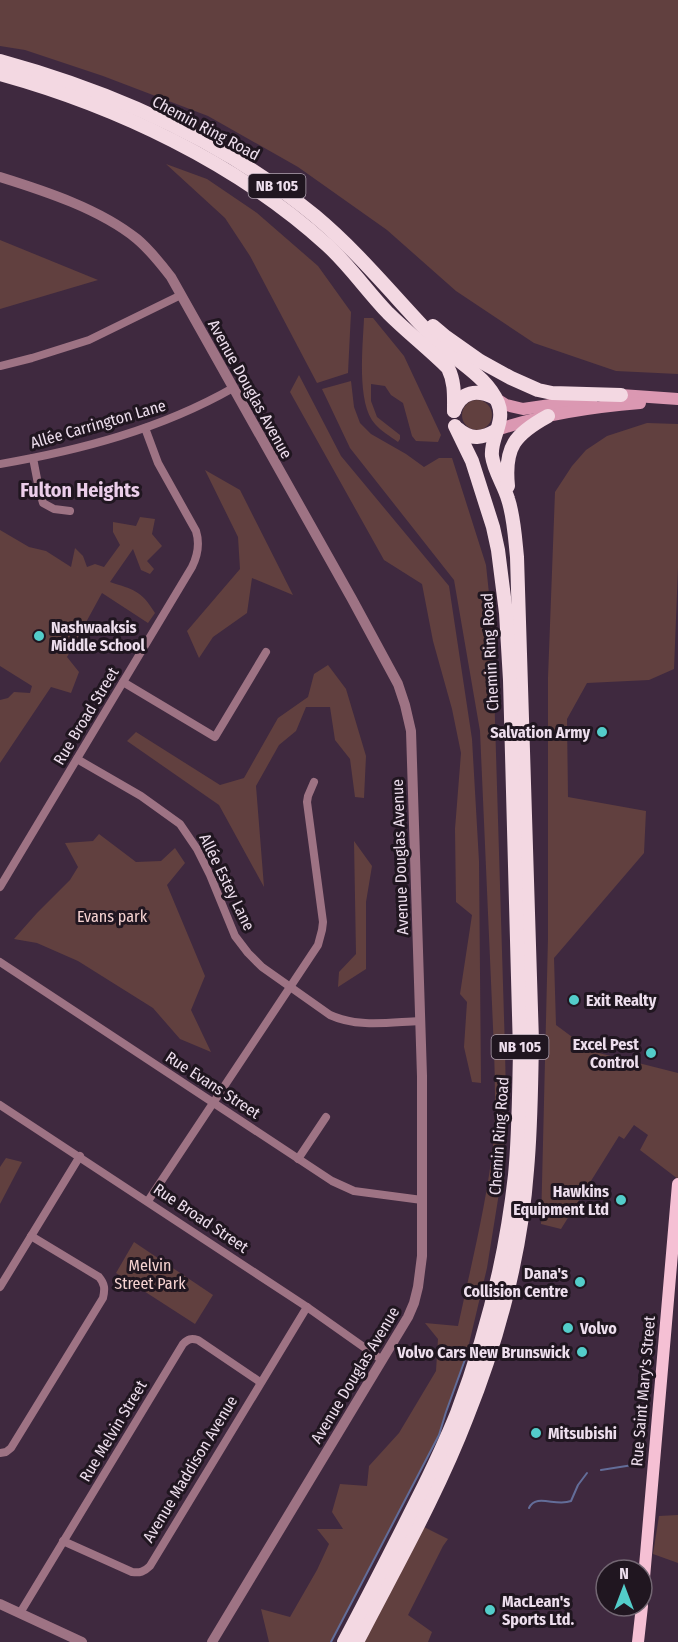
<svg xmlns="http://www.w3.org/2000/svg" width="678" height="1642" font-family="'Fira Sans Condensed',sans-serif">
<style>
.green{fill:#61403f}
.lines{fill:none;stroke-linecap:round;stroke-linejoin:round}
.stream{stroke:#636d99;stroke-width:2}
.minor{stroke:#9e7384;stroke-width:8}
.tertiary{stroke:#9e7384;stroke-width:10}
.secondary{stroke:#db98b2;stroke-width:12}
.primary{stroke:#f5c0d4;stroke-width:12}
.trunk{stroke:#f3d8e2;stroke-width:14}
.poi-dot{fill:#53cdca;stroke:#201620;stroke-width:2}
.labels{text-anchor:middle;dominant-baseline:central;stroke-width:6;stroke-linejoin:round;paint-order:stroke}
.shield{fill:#201620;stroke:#b0a2b0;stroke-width:1.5}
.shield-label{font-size:15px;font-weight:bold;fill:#eddeed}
.street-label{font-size:16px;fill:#eddeed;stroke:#201620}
.poi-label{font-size:16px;font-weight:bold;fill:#eddeed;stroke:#201620;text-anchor:start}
.park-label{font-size:16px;fill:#f6d3d1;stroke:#201620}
.quarter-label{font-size:20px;font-weight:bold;fill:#ebceea;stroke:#201620}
</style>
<rect width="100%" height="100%" fill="#3f293f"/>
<g class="green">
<polygon points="0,0 678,0 678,374 616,371 534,343 456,291 387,230 298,167 208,116 103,76 25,50 0,46"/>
<polygon points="166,164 207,179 257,213 318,266 351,312 348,373 317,383 250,256 225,218"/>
<polygon points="0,240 98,280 0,309"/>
<path d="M364 318H373L404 356 441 435 438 442 416 441 412 436 403 403 391 395 385 386 371 384V401L377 417 400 435V439L398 442C390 436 381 431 375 424 356 404 363 344 364 318Z"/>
<polygon points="299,375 341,456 449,586 472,739 479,861 481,1083 472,1082 464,1047 467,1002 460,994 472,915 456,902 455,829 461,753 452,709 433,641 422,584 384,560 290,392"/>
<path d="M351 381 354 407 360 423 371 434 406 454 424 467 439 458H452L486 565 492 622 505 1050 506 1098 504 1146 499 1193 487 1268 468 1348 439 1435 331 1642H269L261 1609 290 1617 317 1570 329 1544 317 1529H343L332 1512 340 1484 367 1486 369 1466 399 1433 436 1371 438 1339 425 1323 458 1326C471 1266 486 1206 493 1146 496 1114 495 1082 494 1050L480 731 454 580 350 448 322 389Z"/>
<circle cx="477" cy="415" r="15"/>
<polygon points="647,423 678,424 678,568 674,669 649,680 587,683 567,719 568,797 646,811 644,853 554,958 556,1025 591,1051 678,1073 678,1179 640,1150 648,1135 634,1125 624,1139 619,1136 561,1229 541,1224 548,938 548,678 555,492 572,466 586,450 607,436"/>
<polygon points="205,470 240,490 293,595 252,578 247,613 213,637 199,658 187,631 240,569 238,537"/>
<path d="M140 517 155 519 152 534 162 546 147 561 154 569 150 574 141 570 133 549 110 582C134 590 141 590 155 613L148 623 102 593 67 657 79 672 71 693 51 687 0 763V700L8 698 14 692 30 693 32 686 0 666V530L29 547 46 551 71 567 75 548 83 556 87 567 95 564 104 567 120 545 113 532V522L136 526Z"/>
<polygon points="328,665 346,689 366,756 364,798 355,797 350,759 335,740 330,707 306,707 296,731 279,745 256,786 264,887 219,805 127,741 136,732 220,785 244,778 278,718 308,697 314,674"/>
<polygon points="99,834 136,862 161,861 175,848 185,863 167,885 205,976 191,1010 211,1052 180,1039 153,1008 78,961 37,943 14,939 37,913 70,880 78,867 65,843 93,841"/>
<polygon points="354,841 372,866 366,902 366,969 338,987 339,972 356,954"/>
<polygon points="6,1158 22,1162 0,1204 0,1167"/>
<polygon points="134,1242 213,1295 195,1324 116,1273"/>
<polygon points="678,1515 678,1563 653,1554 659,1516"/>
<polygon points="424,1527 448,1539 443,1546 408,1615 432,1632 428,1642 363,1642"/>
</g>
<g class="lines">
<g class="stream">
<polyline points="601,1470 639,1464"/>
<path d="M529 1508C536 1493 556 1507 571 1501L578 1485 587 1473"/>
<polyline points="331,1642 439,1435 446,1412 467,1354 460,1348"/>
</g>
<g class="minor">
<polyline points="0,366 32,358 89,340 181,295"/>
<polyline points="33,458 39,489 43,503 54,509 70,511"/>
<path d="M0 464C81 450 161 429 233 388"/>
<polyline points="123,682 215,737 266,652"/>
<path d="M77 759 141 796 180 824 197 849 210 875 235 936 248 953 262 967 330 1015C358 1028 391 1022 420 1021"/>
<path d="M0 887 192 567C198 555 200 544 196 531L158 463 145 428"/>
<polyline points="0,962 332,1181 354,1191 422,1200"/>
<polyline points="0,1105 307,1307 382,1360"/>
<polyline points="298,1159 326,1117"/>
<polyline points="148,1201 318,945 322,930 323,922 307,802 308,796 314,782"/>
<polyline points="0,1287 80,1156"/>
<path d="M0 1453 6 1452 11 1448 103 1298C105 1289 105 1284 99 1277L31 1236"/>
<path d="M63 1541 132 1572C140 1573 144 1572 150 1566L307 1307"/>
<path d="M20 1613 183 1344C188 1339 191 1338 198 1340L260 1382"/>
</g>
<g class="tertiary">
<path d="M0 177C45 191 100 209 137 239 150 250 161 264 171 277L352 599 398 684 405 705 411 731 422 1076V1256L418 1287 414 1303 408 1317 212 1642"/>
<polyline points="0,1604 82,1642"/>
</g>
<g class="secondary">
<polyline points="613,396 621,395 678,399"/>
<polyline points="495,398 506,405 523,409 592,399"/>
<path d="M497 430C543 414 591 407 640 403"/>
</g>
<g class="primary">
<polyline points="642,1601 678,1184"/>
<polyline points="638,1642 642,1606"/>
</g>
<g class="trunk">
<path d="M0 61C113 92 224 141 315 216 357 251 392 294 429 333 434 338 439 344 445 349 464 366 488 379 498 403 506 422 490 438 492 456 494 471 504 485 508 499 514 517 515 538 517 557L532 1042C531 1085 531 1127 527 1170 521 1253 498 1340 467 1417 437 1495 395 1568 357 1642"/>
<path d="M0 74C116 106 237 163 327 245 349 265 367 291 388 313 407 332 429 349 448 368 455 382 454 396 454 411"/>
<polyline points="433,326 446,337 480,361 511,378 538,390 552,393 621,395"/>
<path d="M454 411C461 391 477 389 495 398"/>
<path d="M458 429C471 441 483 438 497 430"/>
<path d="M508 486C504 447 515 434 548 416"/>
<path d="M344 1642C369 1595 393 1548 417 1500 431 1472 445 1443 457 1413 486 1337 506 1256 515 1175 519 1134 519 1093 520 1052L510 680 506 613 498 550 493 527 472 461 455 426"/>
</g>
</g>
<g class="poi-dot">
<circle cx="39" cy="636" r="6"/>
<circle cx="602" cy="732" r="6"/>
<circle cx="574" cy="1000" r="6"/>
<circle cx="651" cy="1053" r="6"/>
<circle cx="621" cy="1200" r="6"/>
<circle cx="580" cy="1282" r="6"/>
<circle cx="568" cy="1328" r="6"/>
<circle cx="582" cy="1352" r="6"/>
<circle cx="536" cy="1433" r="6"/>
<circle cx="490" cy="1610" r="6"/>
</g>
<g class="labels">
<g class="shield">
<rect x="248.5" y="174" width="57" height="24" rx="4.5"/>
<rect x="491.5" y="1035" width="57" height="24" rx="4.5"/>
</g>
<g class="shield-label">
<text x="277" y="186">NB 105</text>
<text x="520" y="1047">NB 105</text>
</g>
<g class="street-label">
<text transform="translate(206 128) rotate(28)">Chemin Ring Road</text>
<text transform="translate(250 389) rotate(61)">Avenue Douglas Avenue</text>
<text transform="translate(98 424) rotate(-16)">Allée Carrington Lane</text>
<text transform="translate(490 652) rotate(-93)">Chemin Ring Road</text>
<text transform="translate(86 716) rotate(-59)">Rue Broad Street</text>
<text transform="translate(400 857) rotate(-92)">Avenue Douglas Avenue</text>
<text transform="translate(227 882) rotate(64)">Allée Estey Lane</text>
<text transform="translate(213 1085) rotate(33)">Rue Evans Street</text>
<text transform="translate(499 1136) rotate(-86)">Chemin Ring Road</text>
<text transform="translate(201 1218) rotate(34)">Rue Broad Street</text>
<text transform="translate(355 1375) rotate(-59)">Avenue Douglas Avenue</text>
<text transform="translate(643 1391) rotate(-85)">Rue Saint Mary's Street</text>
<text transform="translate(113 1431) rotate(-59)">Rue Melvin Street</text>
<text transform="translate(190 1469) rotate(-59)">Avenue Maddison Avenue</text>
</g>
<g class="poi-label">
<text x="51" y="627">Nashwaaksis<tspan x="51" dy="18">Middle School</tspan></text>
<text x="590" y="732" text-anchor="end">Salvation Army</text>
<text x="586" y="1000">Exit Realty</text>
<text x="639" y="1044" text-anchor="end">Excel Pest<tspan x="639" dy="18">Control</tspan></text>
<text x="609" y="1191" text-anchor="end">Hawkins<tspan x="609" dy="18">Equipment Ltd</tspan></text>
<text x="568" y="1273" text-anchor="end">Dana's<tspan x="568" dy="18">Collision Centre</tspan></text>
<text x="580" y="1328">Volvo</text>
<text x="570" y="1352" text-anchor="end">Volvo Cars New Brunswick</text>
<text x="548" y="1433">Mitsubishi</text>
<text x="502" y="1601">MacLean's<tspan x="502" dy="18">Sports Ltd.</tspan></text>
</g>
<g class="park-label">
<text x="112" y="916">Evans park</text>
<text x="150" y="1265">Melvin<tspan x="150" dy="18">Street Park</tspan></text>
</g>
<g class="quarter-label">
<text x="80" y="490">Fulton Heights</text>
</g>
</g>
<g transform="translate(624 1588)"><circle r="28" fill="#201620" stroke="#726672" stroke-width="1.5"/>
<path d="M0-4.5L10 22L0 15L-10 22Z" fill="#53cdca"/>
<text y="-9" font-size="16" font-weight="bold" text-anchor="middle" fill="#eddeed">N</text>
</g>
</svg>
